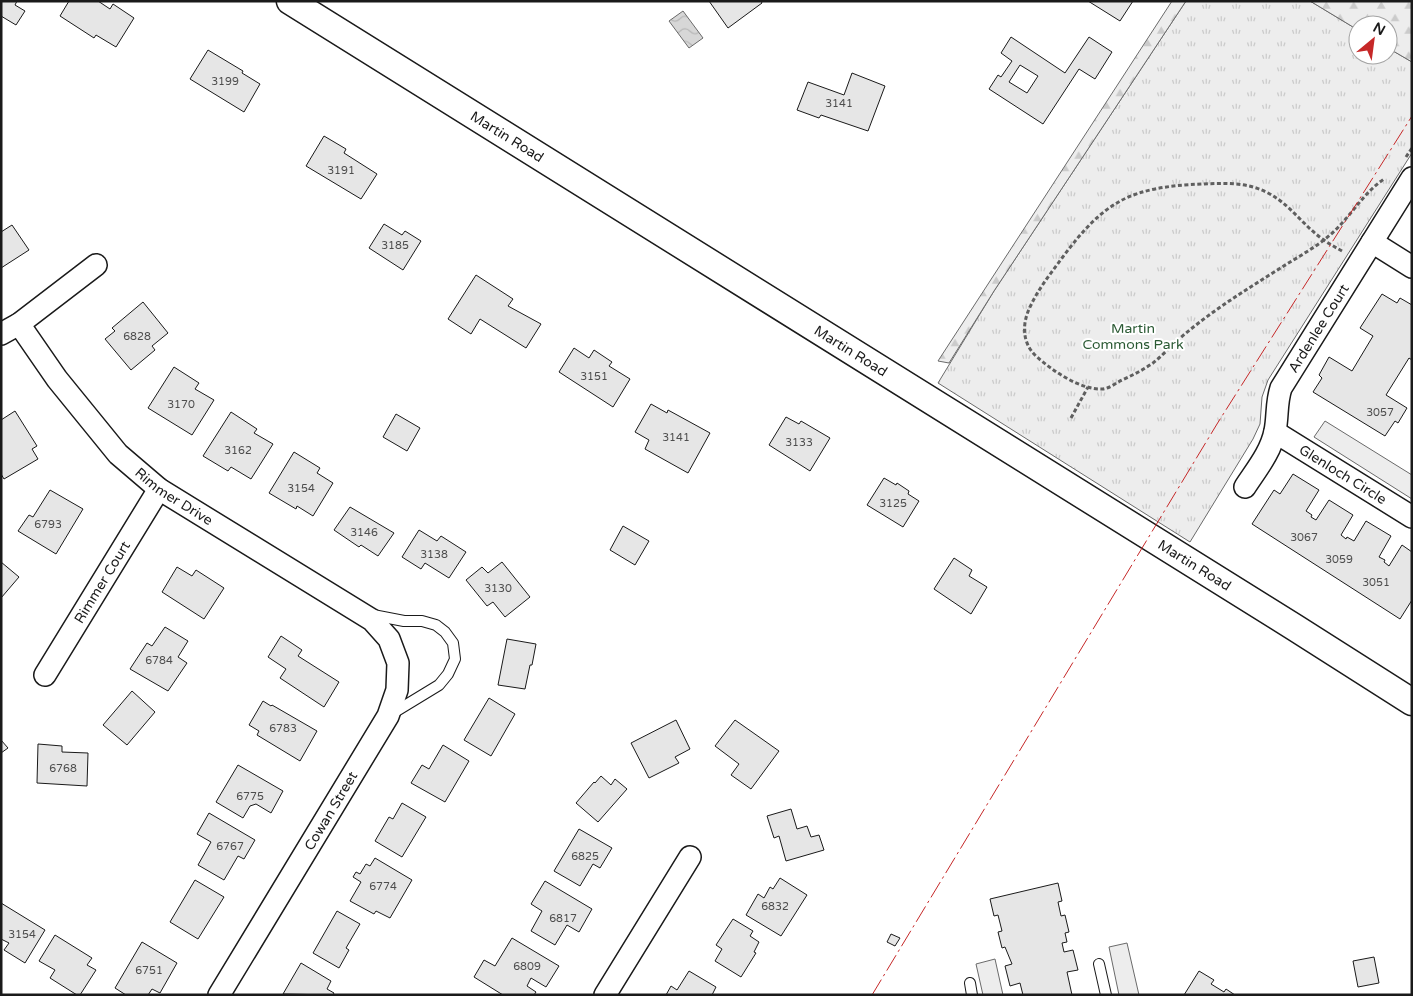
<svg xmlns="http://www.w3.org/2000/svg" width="1413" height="996" font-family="'Varela Round',sans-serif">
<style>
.grass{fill:url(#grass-tufts);stroke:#6a6a6a}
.forest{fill:url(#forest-firs);stroke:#6a6a6a}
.pitch{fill:#ededed;stroke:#6a6a6a}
.water{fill:url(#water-waves);stroke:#6a6a6a}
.building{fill:#e6e6e6;stroke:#1a1a1a;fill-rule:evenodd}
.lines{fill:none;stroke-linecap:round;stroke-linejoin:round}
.service-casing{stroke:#1a1a1a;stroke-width:12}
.minor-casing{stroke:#1a1a1a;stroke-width:24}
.tertiary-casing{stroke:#1a1a1a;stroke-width:29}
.path{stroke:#5f5f5f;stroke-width:3;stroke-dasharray:4 2.5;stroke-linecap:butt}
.service{stroke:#fff;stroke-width:10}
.minor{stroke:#fff;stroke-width:21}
.tertiary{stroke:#fff;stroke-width:26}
.power{stroke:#c62828;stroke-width:1;stroke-dasharray:18 4 2.5 4;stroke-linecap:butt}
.labels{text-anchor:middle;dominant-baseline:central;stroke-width:4;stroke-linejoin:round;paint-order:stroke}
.number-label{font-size:11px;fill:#4d4d4d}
.street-label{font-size:14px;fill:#1a1a1a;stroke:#fff}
.park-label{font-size:14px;fill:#2b5a34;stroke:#fff}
</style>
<defs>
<pattern id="grass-tufts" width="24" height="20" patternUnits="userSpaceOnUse" patternTransform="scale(1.25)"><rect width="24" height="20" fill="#ededed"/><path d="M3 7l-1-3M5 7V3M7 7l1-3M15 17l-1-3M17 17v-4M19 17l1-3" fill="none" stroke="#cbcbcb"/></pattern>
<pattern id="forest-firs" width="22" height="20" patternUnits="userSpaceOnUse" patternTransform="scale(1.25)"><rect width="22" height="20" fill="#ededed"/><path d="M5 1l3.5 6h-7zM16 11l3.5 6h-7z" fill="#cbcbcb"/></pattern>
<pattern id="water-waves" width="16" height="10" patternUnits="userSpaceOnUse" patternTransform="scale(1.25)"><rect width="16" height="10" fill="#d7d7d7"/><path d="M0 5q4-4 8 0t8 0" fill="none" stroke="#b8b8b8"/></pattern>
</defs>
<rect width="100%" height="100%" fill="#fff"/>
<polygon class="grass" points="1186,1 1310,1 1358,30 1358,55 1388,55 1388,48 1412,62 1412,153 1268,380 1262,397 1260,424 1253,439 1190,542 938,383 994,291"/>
<g class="forest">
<polygon points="1172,1 1186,1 994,291 949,363 938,361"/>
<polygon points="1310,1 1412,1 1412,62 1388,48 1388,25 1358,25 1358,30"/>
</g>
<g class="pitch">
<polygon points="1325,421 1412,475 1412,499 1314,437"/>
<polygon points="1127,943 1139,995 1119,995 1109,947"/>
<polygon points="995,959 1003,995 983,995 976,964"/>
</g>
<polygon class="water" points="683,11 703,38 689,48 669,21"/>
<g class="building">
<polygon points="1,1 17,1 15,5 25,11 16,25 1,16"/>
<polygon points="69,1 98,1 110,9 113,4 134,18 116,47 96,35 94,38 60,16"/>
<polygon points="709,1 761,1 762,3 728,28"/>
<polygon points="1088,1 1133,1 1120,21"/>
<path d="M1011 37 1065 73 1089 37 1112 52 1095 79 1079 69 1043 124 989 89 998 75 1001 77 1012 61 1001 53ZM1020 65 1038 76 1027 93 1009 82Z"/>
<polygon points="208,50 243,71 242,73 260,84 244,112 190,79"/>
<polygon points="852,73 885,86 868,131 821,115 819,118 797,110 808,82 844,95"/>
<polygon points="324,136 346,149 344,153 377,174 361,199 306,166"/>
<polygon points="384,224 402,235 405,231 421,241 403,270 369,248"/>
<polygon points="12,225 29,250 1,268 1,232"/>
<polygon points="476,275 513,299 508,306 541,324 526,348 480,319 471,334 448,319"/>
<polygon points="1382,294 1397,303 1400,298 1412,305 1412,360 1409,358 1386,395 1407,408 1398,423 1395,421 1385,436 1313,392 1322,378 1319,375 1329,357 1352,371 1373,336 1360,328"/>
<polygon points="143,302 168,333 152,346 155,350 131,370 105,339 115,331 112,328"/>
<polygon points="574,348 589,358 594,350 612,362 609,366 630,379 613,407 559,372"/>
<polygon points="174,367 199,383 195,389 214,400 192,435 148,408"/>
<polygon points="651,404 667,413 668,410 710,433 688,473 645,449 649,440 635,432"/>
<polygon points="15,411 37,446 32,449 38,459 4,479 1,474 1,420"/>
<polygon points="231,412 257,429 254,433 273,444 251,479 231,467 228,471 203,456"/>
<polygon points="396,414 420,428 407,451 383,437"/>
<polygon points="786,417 799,424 801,421 830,438 810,471 769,445"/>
<polygon points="294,452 320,468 317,473 333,483 313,516 297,506 296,509 269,493"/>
<polygon points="1293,474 1319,490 1306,511 1312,515 1311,517 1316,520 1329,500 1353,515 1341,535 1346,539 1347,537 1354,541 1366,521 1391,536 1379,557 1385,560 1384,562 1389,566 1402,545 1412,552 1412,600 1400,619 1252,524 1274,490 1280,494"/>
<polygon points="884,478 896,485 897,483 909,491 908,494 919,501 903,527 867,505"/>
<polygon points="50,490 83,509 56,554 18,531 29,515 33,517"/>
<polygon points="350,507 394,533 378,556 361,545 359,547 334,530"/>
<polygon points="623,526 649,541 635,565 610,550"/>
<polygon points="419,530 437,541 441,536 466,552 449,578 425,563 421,569 402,557"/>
<polygon points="954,558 972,570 969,576 987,587 971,614 934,589"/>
<polygon points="1,562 19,577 1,598"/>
<polygon points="502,562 530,597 505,617 493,602 487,606 466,580 482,567 488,573"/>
<polygon points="177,567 192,576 196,570 224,588 204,619 162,592"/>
<polygon points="165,627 188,641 178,657 187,663 168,691 130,669 147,643 152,646"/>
<polygon points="281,636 302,650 298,656 339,682 324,707 280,678 286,669 268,657"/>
<polygon points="507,639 536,644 532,665 530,665 525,689 498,685"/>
<polygon points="132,691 155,712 127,745 103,725"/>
<polygon points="489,698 515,714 491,756 464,740"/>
<polygon points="263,701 271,706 272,705 317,731 300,761 257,735 259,731 249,725"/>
<polygon points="676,720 690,749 675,757 679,763 649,778 631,743"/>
<polygon points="735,720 779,751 751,789 731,775 739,764 715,746"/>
<polygon points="1,740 8,748 1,753"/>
<polygon points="38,744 62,746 62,752 88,753 87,786 37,783"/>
<polygon points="443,745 469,761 445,802 411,783 422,765 429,769"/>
<polygon points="238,765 283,791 271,813 256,804 250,806 243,818 216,802"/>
<polygon points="601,776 611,785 615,779 627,789 598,822 576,803 594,782 595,783"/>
<polygon points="402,803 426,817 402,857 375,841 389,817 393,819"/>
<polygon points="791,809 797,829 807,826 811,837 819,835 824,850 786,861 779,836 774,838 767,816"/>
<polygon points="209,813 255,840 244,859 238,856 224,880 198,865 211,842 197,834"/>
<polygon points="579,829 612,848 600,868 593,864 580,886 554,871"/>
<polygon points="375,858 412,880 390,918 376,911 374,914 350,901 361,882 353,877 356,872 360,874 366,864 370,866"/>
<polygon points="780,878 807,895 781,936 746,915 758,894 764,898 770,887 773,889"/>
<polygon points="195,880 224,897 198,939 170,922"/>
<polygon points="545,881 592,909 579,932 567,925 555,945 531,931 542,911 531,904"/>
<polygon points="1058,883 1062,901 1058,902 1061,916 1065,915 1069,932 1065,933 1067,942 1062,943 1064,952 1073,950 1078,970 1067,972 1072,995 1023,995 1020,983 1010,986 1005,966 1012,964 1005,947 1002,948 998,932 1002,931 998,915 994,916 990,899"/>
<polygon points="1,903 45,930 25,963 4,950 9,943 1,939"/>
<polygon points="337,911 360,924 346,948 349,950 339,968 313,953"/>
<polygon points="733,919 753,931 750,936 759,942 754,952 756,953 741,977 715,961 722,949 716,945"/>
<polygon points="891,934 900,938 895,946 887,942"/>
<polygon points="55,935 92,958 87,965 96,970 80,995 77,995 50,978 55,970 39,961"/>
<polygon points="512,938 559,966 546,987 531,978 527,986 536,992 534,995 503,995 474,977 484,960 495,966"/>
<polygon points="142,942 177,963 160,993 152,989 148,995 126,995 115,988"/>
<polygon points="1374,957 1379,983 1358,987 1353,961"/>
<polygon points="301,963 331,981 327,989 334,993 333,995 283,994"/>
<polygon points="689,971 716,987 712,995 666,995 671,986 677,990"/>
<polygon points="1199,971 1214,980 1211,984 1224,992 1226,989 1235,995 1184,995"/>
</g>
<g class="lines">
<g class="service-casing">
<g id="service">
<polyline points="373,615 404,621 422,621 436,625 445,632 453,643 455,659 448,674 439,685 393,713"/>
<polyline points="1099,964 1106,995"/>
<polyline points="970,983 972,995"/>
</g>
</g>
<g class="minor-casing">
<g id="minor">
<polyline points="1372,242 1412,267"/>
<path id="s1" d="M19 324 57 379 118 454 159 489 372 620 389 639 398 663 397 690 388 716 219 995"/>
<polyline points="1,334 19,324 96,265"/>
<path id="s2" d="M1275 432 1412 517"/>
<path id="s3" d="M1245 487C1256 470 1271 452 1275 431 1278 417 1276 403 1281 388L1412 178"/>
<path id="s4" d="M45 675 159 489"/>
<polyline points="605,995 690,857"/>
</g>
</g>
<g class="tertiary-casing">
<g id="tertiary">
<path id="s5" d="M290 1 1294 627 1412 702"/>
</g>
</g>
<g class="path">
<polyline points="1406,157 1412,148"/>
<path d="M1342 251C1333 246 1324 241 1316 234 1299 220 1287 202 1266 192 1246 182 1224 183 1202 184 1131 187 1105 200 1062 258 1051 273 1039 288 1031 305 1022 322 1021 343 1037 357 1053 371 1080 390 1103 389 1110 388 1116 383 1122 380 1133 375 1143 370 1153 363 1162 356 1170 347 1179 339 1210 312 1244 291 1279 269 1296 258 1315 248 1330 235 1350 218 1362 194 1384 179"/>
<polyline points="1071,418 1088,387"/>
</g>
<use href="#service" class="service"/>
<use href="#minor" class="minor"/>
<use href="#tertiary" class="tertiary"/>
<polyline class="power" points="872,995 1217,424 1412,116"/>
</g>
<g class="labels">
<g class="number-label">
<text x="225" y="81">3199</text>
<text x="839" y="103">3141</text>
<text x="341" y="170">3191</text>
<text x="395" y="245">3185</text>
<text x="137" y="336">6828</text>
<text x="594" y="376">3151</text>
<text x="181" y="404">3170</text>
<text x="1380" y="412">3057</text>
<text x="676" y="437">3141</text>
<text x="799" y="442">3133</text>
<text x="238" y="450">3162</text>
<text x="301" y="488">3154</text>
<text x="893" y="503">3125</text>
<text x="48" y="524">6793</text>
<text x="364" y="532">3146</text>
<text x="1304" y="537">3067</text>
<text x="434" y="554">3138</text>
<text x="1339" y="559">3059</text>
<text x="1376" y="582">3051</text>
<text x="498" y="588">3130</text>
<text x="159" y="660">6784</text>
<text x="283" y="728">6783</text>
<text x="63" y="768">6768</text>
<text x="250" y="796">6775</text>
<text x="230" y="846">6767</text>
<text x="585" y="856">6825</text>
<text x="383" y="886">6774</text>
<text x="775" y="906">6832</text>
<text x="563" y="918">6817</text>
<text x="22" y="934">3154</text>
<text x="527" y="966">6809</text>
<text x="149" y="970">6751</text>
</g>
<g class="street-label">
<text stroke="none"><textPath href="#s5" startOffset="256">Martin Road</textPath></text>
<text stroke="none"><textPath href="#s3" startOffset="178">Ardenlee Court</textPath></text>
<text stroke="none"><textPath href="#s5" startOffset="661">Martin Road</textPath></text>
<text stroke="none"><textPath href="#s2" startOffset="80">Glenloch Circle</textPath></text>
<text stroke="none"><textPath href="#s1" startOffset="234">Rimmer Drive</textPath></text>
<text stroke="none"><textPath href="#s5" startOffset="1066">Martin Road</textPath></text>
<text stroke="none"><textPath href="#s4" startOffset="109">Rimmer Court</textPath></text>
<text transform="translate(331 811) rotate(-59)">Cowan Street</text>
</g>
<g class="park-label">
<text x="1133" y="328">Martin<tspan x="1133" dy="16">Commons Park</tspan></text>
</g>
</g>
<rect width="1413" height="996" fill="none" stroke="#1a1a1a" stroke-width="5"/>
<g transform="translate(1373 40) rotate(29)"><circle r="24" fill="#ffffff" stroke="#a3a3a3"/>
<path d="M0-4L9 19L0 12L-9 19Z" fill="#c62828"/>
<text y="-8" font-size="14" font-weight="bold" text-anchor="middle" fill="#1a1a1a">N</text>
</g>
</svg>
